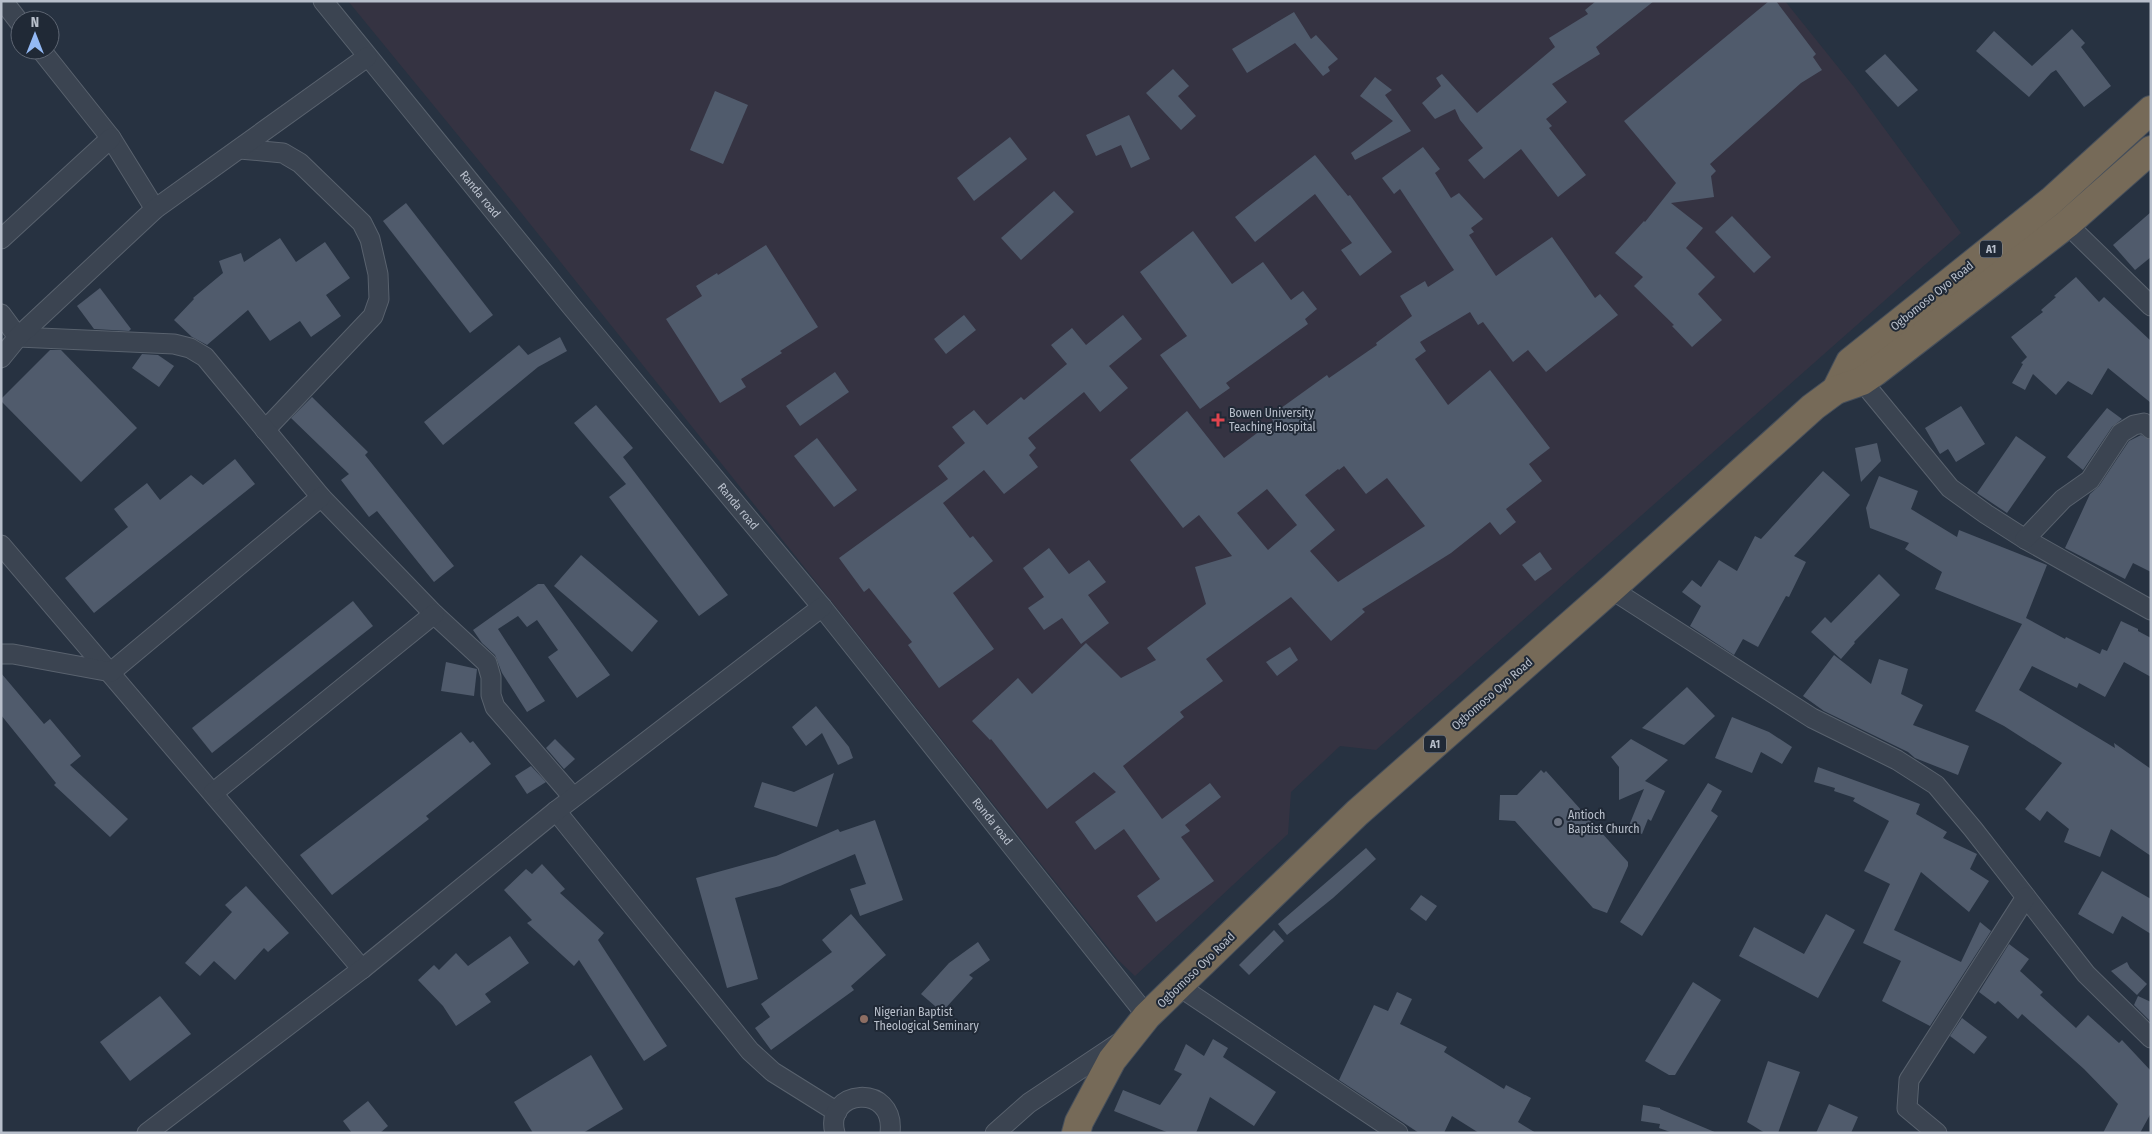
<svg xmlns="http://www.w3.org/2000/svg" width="2152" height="1134" font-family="'Fira Sans Condensed',sans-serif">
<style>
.medical{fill:#353342}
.building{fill:#505b6c;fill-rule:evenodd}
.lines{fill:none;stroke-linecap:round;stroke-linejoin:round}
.minor-casing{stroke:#59626e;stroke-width:21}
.highway-casing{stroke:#464f5b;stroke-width:30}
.minor{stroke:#3b4451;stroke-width:19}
.highway{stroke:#766a58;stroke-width:28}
.health-dot{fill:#e0444e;stroke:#202936;stroke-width:2}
.worship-dot{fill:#6b7280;stroke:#202936;stroke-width:2}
.education-dot{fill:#8d6e63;stroke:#202936;stroke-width:2}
.labels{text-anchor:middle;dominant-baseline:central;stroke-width:4;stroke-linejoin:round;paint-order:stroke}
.shield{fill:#202936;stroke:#8a929e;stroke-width:1}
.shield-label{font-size:11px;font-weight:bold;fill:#b8bfcb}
.street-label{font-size:12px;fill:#b8bfcb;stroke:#202936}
.poi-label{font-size:12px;fill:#b8bfcb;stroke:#202936;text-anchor:start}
</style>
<rect width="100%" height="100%" fill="#273241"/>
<polygon class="medical" points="348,1 1785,1 1854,87 1961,233 1376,750 1340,746 1291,792 1288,834 1135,976 1117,959 511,200"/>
<g class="building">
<polygon points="1596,1 1654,1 1596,47 1600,54 1552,84 1567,102 1546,119 1552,126 1549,128 1586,175 1558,197 1521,149 1484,179 1468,160 1483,148 1460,120 1455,109 1435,119 1422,103 1441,86 1436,78 1442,74 1477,113 1555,47 1549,38 1588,14 1585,10"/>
<polygon points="1769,1 1776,1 1816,54 1813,57 1822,70 1801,83 1710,164 1716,171 1711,176 1714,197 1671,203 1703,228 1686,248 1715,277 1698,294 1722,320 1692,347 1672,326 1674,325 1634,286 1643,277 1615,253 1644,221 1645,222 1676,183 1624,121"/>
<polygon points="1294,12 1311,39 1316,35 1338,59 1328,67 1330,71 1323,76 1295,43 1247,73 1232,49"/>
<polygon points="2072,29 2085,43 2081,47 2111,86 2084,107 2056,70 2051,73 2029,97 1976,51 1994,31 2032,66"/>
<polygon points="1885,54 1918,90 1898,107 1865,71"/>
<polygon points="1173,69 1189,86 1178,96 1196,116 1181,130 1146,93"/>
<polygon points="1375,77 1392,90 1385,95 1411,131 1355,160 1351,153 1393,121 1360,96"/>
<polygon points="715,91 748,105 723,164 690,150"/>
<polygon points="1129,115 1150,159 1131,168 1121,145 1096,156 1086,135"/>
<polygon points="1010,137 1027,159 974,201 957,178"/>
<path d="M1423 147 1440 169 1435 173 1451 198 1459 193 1483 219 1471 228 1474 232 1469 235 1496 276 1552 237 1595 298 1600 294 1618 315 1546 372 1528 350 1513 362 1483 322 1478 325 1470 312 1420 342 1426 351 1415 359 1448 405 1490 370 1550 448 1529 464 1542 481 1506 509 1516 522 1500 535 1490 522 1451 553 1362 609 1365 612 1331 641 1291 597 1206 659 1223 681 1180 712 1184 717 1123 766 1162 819 1210 783 1221 797 1185 825 1190 831 1181 837 1214 881 1156 922 1137 896 1160 879 1124 829 1095 850 1075 822 1116 792 1094 772 1047 809 991 739 990 740 972 721 1018 678 1032 694 1086 643 1121 678 1156 660 1147 648 1206 604 1195 567 1232 556 1199 515 1183 528 1130 460 1187 411 1224 458 1273 421 1270 416 1327 375 1329 378 1377 345 1376 343 1412 316 1400 296 1425 281 1428 287 1454 270 1400 189 1394 194 1382 178ZM1344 466 1366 494 1387 478 1425 526 1338 582 1310 551 1335 530 1305 495 1338 469 1339 470ZM1267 489 1297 525 1268 550 1237 513Z"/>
<polygon points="1315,155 1348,196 1350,195 1392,252 1360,276 1341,250 1352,243 1315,194 1255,242 1235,217"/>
<polygon points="1054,191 1074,212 1021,260 1001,238"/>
<polygon points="406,203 493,315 470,333 383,221"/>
<polygon points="2151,212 2151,257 2135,270 2113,245"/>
<polygon points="1732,216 1771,257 1754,273 1715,232"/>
<polygon points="1193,231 1232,284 1263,262 1291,300 1303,291 1317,309 1305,319 1308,324 1226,383 1230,388 1200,409 1160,355 1187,336 1140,272"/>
<polygon points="280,238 296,262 325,242 350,278 326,295 341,316 311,337 300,321 270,341 248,310 207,345 192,337 174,320 194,299 193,298 223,273 219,261 241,253 244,262"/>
<polygon points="766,245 818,327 780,351 782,353 741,379 746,387 720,403 666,319 702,296 696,286 717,273 718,275"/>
<polygon points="2076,277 2099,302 2104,297 2151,341 2151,403 2108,368 2092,395 2068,381 2056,395 2033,374 2025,390 2012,383 2023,364 2021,363 2027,357 2011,337 2043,312 2041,310 2056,297 2054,296"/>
<polygon points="100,288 131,329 129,331 94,329 77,306"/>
<polygon points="964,315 976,330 946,354 934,339"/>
<polygon points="1123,315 1142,339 1109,366 1128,388 1100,412 1084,392 1028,438 1036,448 1029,455 1038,467 1004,494 984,470 943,503 970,538 973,536 993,561 953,593 994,649 939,688 908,645 912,642 869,588 864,592 839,558 948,479 938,466 965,443 952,427 974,410 987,425 1021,397 1024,400 1067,364 1051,345 1072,328 1086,345"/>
<polygon points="560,337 567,351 538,367 443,445 424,422 519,345 528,355"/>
<polygon points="50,350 61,350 137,428 81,482 1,401 1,399"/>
<polygon points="142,354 158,355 174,366 159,387 132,368"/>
<polygon points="835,372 849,392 800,426 786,406"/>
<polygon points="312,397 368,452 365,455 454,566 434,582 377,511 369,517 341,480 349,474 291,418"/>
<polygon points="596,405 633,448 623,457 728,595 699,616 609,497 626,484 574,423"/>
<polygon points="1961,406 1985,444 1956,462 1948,449 1940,454 1925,428"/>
<polygon points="2107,408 2122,419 2112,427 2083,470 2067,457"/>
<polygon points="2141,435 2151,440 2151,572 2133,563 2125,579 2065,548 2090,494 2099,486 2129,441"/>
<polygon points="2016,436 2046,457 2007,513 1977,493"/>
<polygon points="817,438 857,490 834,507 794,456"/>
<polygon points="1877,443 1881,461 1861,482 1855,448"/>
<polygon points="235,459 255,484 94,613 65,578 128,527 114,509 147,483 160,500 191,475 203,485"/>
<polygon points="1823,471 1850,495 1794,556 1806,562 1789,597 1786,596 1758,647 1743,639 1734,655 1690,626 1701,606 1682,592 1692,580 1701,587 1719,560 1737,571 1755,536 1761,539"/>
<polygon points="1879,476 1918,491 1911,509 1957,537 1959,530 2047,565 2026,618 2065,639 2066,637 2100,654 2102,649 2107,651 2121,621 2138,629 2138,631 2151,638 2151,677 2124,662 2105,697 2079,683 2077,688 2032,666 2019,690 2115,748 2114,743 2151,769 2151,856 2111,829 2100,857 2064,842 2069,829 2047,811 2040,821 2025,809 2062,763 2004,726 1975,711 2022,624 1935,589 1942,572 1905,549 1909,543 1870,528 1866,508"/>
<polygon points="1049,548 1069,574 1089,560 1106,582 1088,595 1109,623 1081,644 1062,618 1044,630 1028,608 1044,597 1023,568"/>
<polygon points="1540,552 1552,569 1535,581 1522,565"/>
<polygon points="581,555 658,621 632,652 554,586"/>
<polygon points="1879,574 1900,595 1854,642 1855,643 1841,659 1811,632 1825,617 1831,623"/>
<polygon points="538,584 544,584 610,675 577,698 548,657 558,650 537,620 527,627 518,616 498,629 545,701 527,712 502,673 495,655 482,643 473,630"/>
<polygon points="353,601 373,626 212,753 192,728"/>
<polygon points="1290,647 1298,660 1277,676 1266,662"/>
<polygon points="1834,655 1871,684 1879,659 1908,669 1901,694 1923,705 1913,725 1969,746 1958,775 1915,758 1908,752 1824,711 1803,696"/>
<polygon points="446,662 477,669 474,696 441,691"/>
<polygon points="1,673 44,724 50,719 81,756 70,765 128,819 110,837 54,785 56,783 1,715"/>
<polygon points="1687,687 1715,716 1684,745 1642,728"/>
<polygon points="816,706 849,747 853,758 838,765 822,733 806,746 792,727"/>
<polygon points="1732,717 1769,732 1792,747 1782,764 1761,752 1752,773 1715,758"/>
<polygon points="461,732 470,743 473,741 491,764 426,816 429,819 332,895 300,855"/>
<polygon points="555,739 575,759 564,769 546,748"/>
<polygon points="1631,739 1668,760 1645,781 1665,791 1651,821 1648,819 1642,834 1628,828 1644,789 1619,800 1619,767 1611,757"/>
<polygon points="531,766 546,782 527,794 515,776"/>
<polygon points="1818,767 1920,804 1916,814 1947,832 1943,838 1977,854 1970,869 1989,881 1969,912 1921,872 1894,930 1961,962 1980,922 1991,931 1930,1026 1882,1001 1901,961 1863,943 1890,884 1864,871 1889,821 1853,801 1855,798 1834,791 1835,788 1814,782"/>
<polygon points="1541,770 1544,773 1546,771 1628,862 1628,866 1607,913 1593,908 1515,821 1499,820 1500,795 1517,795"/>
<polygon points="834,773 817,827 754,807 762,782 794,792"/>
<polygon points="1708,783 1722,791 1711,811 1718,816 1642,936 1620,922"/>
<polygon points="875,820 903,900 860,916 850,889 866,884 855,854 780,886 735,898 758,979 727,988 696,878 776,856 838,829 840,832"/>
<polygon points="1366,848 1376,859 1333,898 1287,935 1278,924"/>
<polygon points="542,864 565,889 560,893 604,933 598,940 667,1046 644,1061 579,960 574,966 527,923 532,920 504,890 526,869 532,874"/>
<polygon points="2102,871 2151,899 2151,934 2122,916 2113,934 2078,914"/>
<polygon points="246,886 289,933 268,952 264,948 235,980 214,961 200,976 185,963 232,912 225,905"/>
<polygon points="1421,895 1437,906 1426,921 1410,909"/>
<polygon points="851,914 886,955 851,986 854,990 771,1050 755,1028 770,1017 761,1004 832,952 822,940"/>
<polygon points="1826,914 1855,930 1818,998 1739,956 1754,927 1804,954"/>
<polygon points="1274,930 1284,941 1249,975 1239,965"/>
<polygon points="510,936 529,963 485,994 491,1002 456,1026 443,1006 418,980 434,965 439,970 456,953 468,966"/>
<polygon points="978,942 990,960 969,975 973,978 942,1012 921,994 949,963"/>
<polygon points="2009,944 2029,959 2020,971 2043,992 2040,995 2076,1028 2088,1015 2119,1043 2122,1040 2151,1071 2151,1113 2140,1133 2103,1133 2118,1104 2084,1069 2022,1014 2018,1019 1998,1001 1995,1004 1979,992"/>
<polygon points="2127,962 2130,968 2147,984 2137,995 2111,971"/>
<polygon points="1693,982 1721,1000 1675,1075 1669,1075 1645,1061"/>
<polygon points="1397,992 1412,999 1400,1024 1447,1047 1444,1052 1504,1089 1506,1085 1531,1098 1518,1122 1536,1133 1479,1133 1452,1116 1444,1133 1419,1133 1339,1080 1374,1005 1388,1011"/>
<polygon points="160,996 191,1034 130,1081 100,1042"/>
<polygon points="2138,996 2151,1002 2151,1022 2134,1005"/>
<polygon points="1962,1018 1987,1037 1974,1054 1950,1036"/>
<polygon points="1213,1039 1228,1048 1223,1057 1276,1092 1254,1126 1210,1097 1196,1133 1169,1133 1114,1111 1123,1090 1160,1105 1182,1074 1174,1070 1186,1044 1204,1056"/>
<polygon points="591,1055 623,1109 583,1133 533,1133 514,1102"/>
<polygon points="1768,1061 1800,1072 1778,1133 1765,1133 1747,1122"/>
<polygon points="368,1101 388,1126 380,1133 352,1133 343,1121"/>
<polygon points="1829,1104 1858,1117 1851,1133 1816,1133"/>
<polygon points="1643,1105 1660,1108 1660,1109 1717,1133 1673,1133 1659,1128 1660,1124 1641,1121"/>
</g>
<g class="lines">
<g class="minor-casing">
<g id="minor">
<polyline points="3,1 20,23"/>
<path id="s1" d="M323 1 571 306 822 607 1147 1016"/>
<polyline points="41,50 111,138 155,209"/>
<polyline points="240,149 283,153 300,163 362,223 370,239 378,274 379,299 373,316 265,430"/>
<polyline points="2067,224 2151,306"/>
<polyline points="1,239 111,138"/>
<polyline points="1,314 18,337 174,344 190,348 205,357 321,497 434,614 487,663 491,677 491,695 495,707 573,797"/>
<polyline points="1,358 18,337 155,209 367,57"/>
<polyline points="1856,371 1862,381 1950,488 1986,514 2025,539 2151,610"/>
<polyline points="2025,539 2063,499 2090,480 2121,433 2134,425 2144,423 2151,429"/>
<polyline points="1,545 362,969"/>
<polyline points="1611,589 1812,718 1897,760 1936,785 1973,829 2086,974 2151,1038"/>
<polyline points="1,654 13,654 111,672 321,497"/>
<polyline points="213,793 434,614"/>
<polyline points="556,811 750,1051 773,1072 837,1112"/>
<polyline points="1180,987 1398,1133"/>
<polyline points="147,1133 362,969 556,811 822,607"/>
<path d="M835 1133C823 1089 896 1082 890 1133"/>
<polyline points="995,1133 1029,1103 1119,1043"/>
<polyline points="1937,1133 1907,1108 1909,1080 2026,897"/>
</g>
</g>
<g class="highway-casing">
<g id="highway">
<polyline points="1836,390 1850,362 2051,201 2151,110"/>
<polyline points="1076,1133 1079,1122 1112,1060 1147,1016 1357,813 1611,589 1813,407 1836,390 1862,381 1875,372 2067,224 2151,150"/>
</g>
</g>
<use href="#minor" class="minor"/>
<use href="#highway" class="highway"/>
</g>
<path class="health-dot" d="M1215.5 412.5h5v5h5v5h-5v5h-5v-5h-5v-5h5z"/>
<circle class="worship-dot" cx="1558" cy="822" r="5"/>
<circle class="education-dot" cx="864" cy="1019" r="5"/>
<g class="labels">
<g class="shield">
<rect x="1980" y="240.5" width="22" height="17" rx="4"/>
<rect x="1424" y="735.5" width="22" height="17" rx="4"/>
</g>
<g class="shield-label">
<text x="1991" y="249">A1</text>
<text x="1435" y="744">A1</text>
</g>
<g class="street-label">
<text stroke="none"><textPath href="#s1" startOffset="249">Randa road</textPath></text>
<text transform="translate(1932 296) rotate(-39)">Ogbomoso Oyo Road</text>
<text stroke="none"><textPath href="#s1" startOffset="654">Randa road</textPath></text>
<text transform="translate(1492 694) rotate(-41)">Ogbomoso Oyo Road</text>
<text stroke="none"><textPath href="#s1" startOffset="1059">Randa road</textPath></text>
<text transform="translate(1196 970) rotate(-44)">Ogbomoso Oyo Road</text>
</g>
<g class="poi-label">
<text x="1229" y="413">Bowen University<tspan x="1229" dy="14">Teaching Hospital</tspan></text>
<text x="1568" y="815">Antioch<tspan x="1568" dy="14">Baptist Church</tspan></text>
<text x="874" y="1012">Nigerian Baptist<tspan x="874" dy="14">Theological Seminary</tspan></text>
</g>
</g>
<rect width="2152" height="1134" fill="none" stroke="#b8bfcb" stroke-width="5"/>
<g transform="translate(35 35)"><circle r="24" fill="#202936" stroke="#5d6572"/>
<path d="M0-4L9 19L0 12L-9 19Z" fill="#93b9f5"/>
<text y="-8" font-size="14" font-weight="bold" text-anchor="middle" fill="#b8bfcb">N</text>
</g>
</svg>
